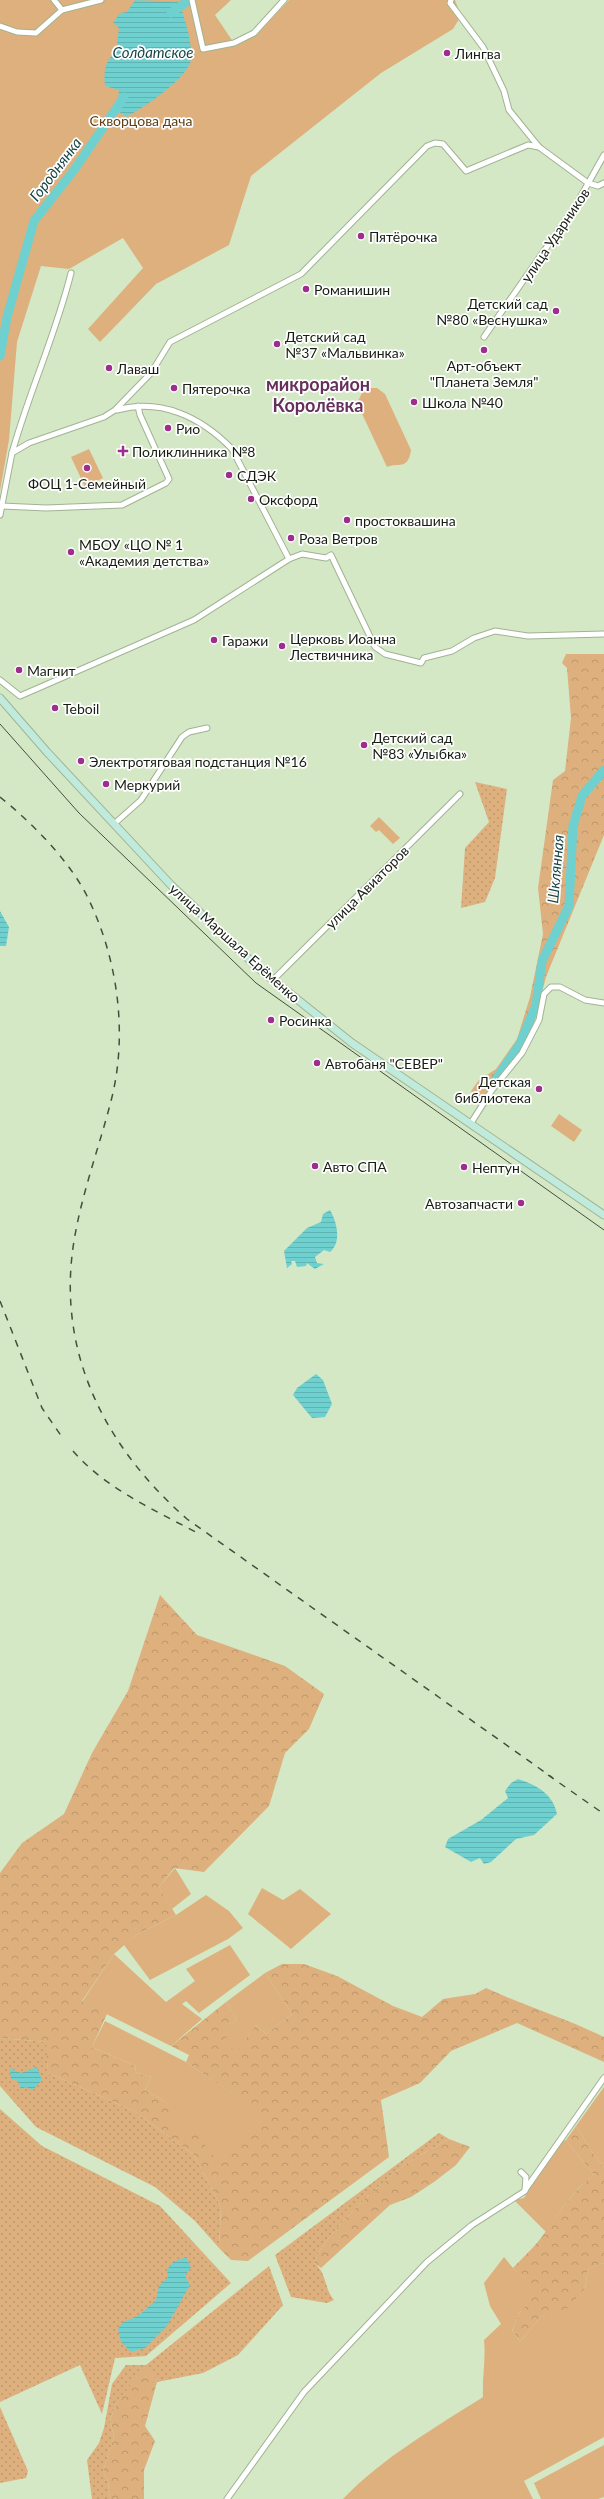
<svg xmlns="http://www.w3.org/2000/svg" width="604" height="2499" font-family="Lato,sans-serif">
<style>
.grass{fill:url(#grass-dots)}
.forest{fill:url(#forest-crowns)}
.green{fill:#ddb07e}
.water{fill:url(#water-rules)}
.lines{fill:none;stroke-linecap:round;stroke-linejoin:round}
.river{stroke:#6ed1d0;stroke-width:9}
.street-casing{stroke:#a0b393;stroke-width:7}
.secondary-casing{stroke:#a0b393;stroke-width:9}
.street{stroke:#fff;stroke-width:5}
.secondary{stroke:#c0eadb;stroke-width:7}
.tram{stroke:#454f3e;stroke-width:1}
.rail{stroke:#454f3e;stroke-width:1.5;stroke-dasharray:7 7;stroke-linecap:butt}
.poi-dot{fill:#9e2e8d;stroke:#fff;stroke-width:1.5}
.labels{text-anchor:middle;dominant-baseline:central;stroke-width:3.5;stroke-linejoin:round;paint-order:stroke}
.poi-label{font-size:14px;fill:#161d11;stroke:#fff;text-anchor:start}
.park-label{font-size:14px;fill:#5f3e13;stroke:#fff}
.street-label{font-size:14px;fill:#161d11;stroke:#fff}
.water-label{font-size:15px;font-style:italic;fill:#174545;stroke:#fff}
.district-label{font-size:18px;font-weight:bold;fill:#662f5c;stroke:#fff}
</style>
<defs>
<pattern id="grass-dots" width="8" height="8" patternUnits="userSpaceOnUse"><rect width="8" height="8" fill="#ddb07e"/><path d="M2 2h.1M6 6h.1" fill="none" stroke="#bd976c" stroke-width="1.8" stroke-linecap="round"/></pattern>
<pattern id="forest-crowns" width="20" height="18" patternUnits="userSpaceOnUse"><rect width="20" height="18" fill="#ddb07e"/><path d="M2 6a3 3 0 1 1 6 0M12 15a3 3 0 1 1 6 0" fill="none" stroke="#bd976c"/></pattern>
<pattern id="water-rules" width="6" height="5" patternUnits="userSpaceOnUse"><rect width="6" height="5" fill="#6ed1d0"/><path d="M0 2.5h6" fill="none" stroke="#5fb3b2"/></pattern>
</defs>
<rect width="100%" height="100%" fill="#d4e8c6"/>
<g class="grass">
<polygon points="475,782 507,789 495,878 485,902 461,908 465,848 489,822"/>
<polygon points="0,2038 47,2042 48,2073 134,2111 194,2155 221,2207 219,2248 195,2221 155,2187 36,2127 0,2086"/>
<polygon points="0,2109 42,2146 160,2206 231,2283 146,2356 115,2358 102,2414 80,2365 0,2402"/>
<path d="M439 2133 449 2139C434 2148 416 2156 402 2167 376 2187 325 2233 314 2263 327 2272 324 2289 334 2300L327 2303 291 2297 275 2255Z"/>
<polygon points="269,2266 283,2305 238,2355 203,2373 157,2382 146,2366 117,2403 110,2420 114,2437 103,2471 108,2481 110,2499 92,2499 87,2460 99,2443 104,2428 112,2384 126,2365 146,2365"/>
<polygon points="0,2407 28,2471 26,2478 0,2483"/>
</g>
<g class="forest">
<polygon points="566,654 604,654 604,835 546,977 534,1023 519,1054 477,1105 471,1091 479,1080 496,1069 517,1039 530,997 543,934 538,888 553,780 565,771 571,718 567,668 562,663"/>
<path d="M160 1595 197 1635 285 1666 324 1694 309 1729 285 1753 269 1806 204 1872 174 1868 159 1887 176 1915 136 1935 114 1954 82 2001 107 2014 92 2047 136 2066 135 2072 151 2077 145 2090 163 2100 194 2130 269 2119 186 2062 189 2055 171 2046 226 2002 237 2020 222 2028 235 2052 256 2025 266 2034 292 2014 265 1973 282 1964H304L337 1976 393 2006 422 2017 443 1999 475 1994 486 1988C525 2006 565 2018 604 2037V2062L517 2023 451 2051 420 2083 381 2100 389 2157 248 2261 231 2260 219 2248 221 2207 194 2155 134 2111 48 2073 46 2042 0 2038V1873L22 1843 64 1814 92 1753 128 1691Z"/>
<path d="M576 2126 592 2152 604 2167V2263L588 2269 585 2289 564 2313 541 2316 520 2342 512 2330 520 2312 537 2290 513 2268C524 2256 537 2245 546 2231 561 2210 573 2190 594 2175L566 2140Z"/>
<path d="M449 2139 470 2147 456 2165 434 2182 411 2197 390 2205 321 2268 314 2263C325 2233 376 2187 402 2167 416 2156 434 2148 449 2139Z"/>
<polygon points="146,2365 157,2382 145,2426 155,2441 144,2470 144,2499 110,2499 108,2481 103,2471 114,2437 110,2420 117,2403"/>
</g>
<g class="green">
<polygon points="0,0 231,0 215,15 236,46 257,34 289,0 455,0 461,16 453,29 381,73 251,176 229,245 156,284 100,342 88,329 143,268 123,238 69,269 41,266 17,342 9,440 0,491"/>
<path d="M369 388H377L385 394 411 450C408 471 398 462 387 467L357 403 362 393Z"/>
<polygon points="89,449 103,478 85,487 71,457"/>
<polygon points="379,817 400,838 393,844 379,830 376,832 370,826"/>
<polygon points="559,1114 582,1130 574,1142 551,1126"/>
<polygon points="175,1868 191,1894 172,1909 159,1887"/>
<polygon points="262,1888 283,1900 300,1889 331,1914 291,1949 248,1914"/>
<polygon points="206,1895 229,1911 243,1928 228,1939 150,1980 124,1945 136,1935 176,1915"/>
<polygon points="230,1945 250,1975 199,2013 186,2001 182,2004 202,2019 171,2046 82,2002 114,1954 166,2002 195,1981 186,1969"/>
<polygon points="265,1973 292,2014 266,2034 256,2025 235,2053 221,2028 237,2020 226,2002"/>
<polygon points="105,2021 186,2062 270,2119 220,2165 194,2130 186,2134 168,2121 172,2110 163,2100 145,2090 151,2077 135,2072 136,2066 92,2047"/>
<polygon points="604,2087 604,2167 592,2152 576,2126"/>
<path d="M566 2140 594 2175C573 2190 560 2211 546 2232L514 2200 524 2198 559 2142Z"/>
<path d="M504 2257 513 2268 538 2290 520 2312 512 2330 520 2342 541 2316 564 2312 585 2289 588 2269 604 2263V2437L524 2481 533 2499H343C382 2458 436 2427 483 2397 482 2378 486 2359 484 2340L501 2324 490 2306 484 2283Z"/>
<polygon points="604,2445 604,2497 598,2499 541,2499 534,2483"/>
</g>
<g class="water">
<path d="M135 0 179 2C184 16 193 44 191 59 189 78 143 108 126 117L117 110 119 90 105 86C104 71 104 62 116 52L119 28 113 23 120 13 127 12Z"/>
<polygon points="0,911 9,927 6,946 0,946"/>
<path d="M330 1210C337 1222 342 1243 330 1252L324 1250 315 1257 317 1263 324 1264 315 1269 307 1263 306 1266 297 1267 295 1261H291L292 1264 287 1268 284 1251 307 1228 321 1222 323 1214Z"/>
<polygon points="316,1374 323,1380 332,1404 325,1417 312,1418 293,1395 297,1388"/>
<path d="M518 1779C537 1785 553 1794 557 1814L534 1835 516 1839 491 1862 484 1864 480 1858 471 1862 445 1847 448 1839 481 1820 508 1798 505 1791 511 1783Z"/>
<polygon points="37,2067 42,2080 33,2090 26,2087 21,2089 18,2081 11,2079 10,2068 21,2073"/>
<polygon points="186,2257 191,2267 185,2276 190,2285 167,2326 145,2348 131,2352 121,2342 118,2329 123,2322 138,2316 156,2300 159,2286 168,2277 167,2270 173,2262"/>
</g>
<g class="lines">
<g class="river">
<polyline points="171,13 189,0"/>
<polyline points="0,356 7,317 34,221 74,170 124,97"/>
<polyline points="494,1082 520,1044 536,1005 542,961 569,906 573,826 582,796 604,770"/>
</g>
<g class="street-casing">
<g id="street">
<polyline points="54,0 62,10 101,0"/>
<polyline points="192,0 203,49 234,43 254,33 284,0"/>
<polyline points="451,0 450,3 483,47 504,91 509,110 539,147"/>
<polyline points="0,26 17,32 36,33 62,10"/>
<polyline points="484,337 576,205 604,155"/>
<path d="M117 410C161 398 201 417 232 449L289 559"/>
<path d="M12 453C29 392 56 334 71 273"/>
<polyline points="2,506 46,508 122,505 166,483 169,479 140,415 138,406"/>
<polyline points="0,515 12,453 29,443 104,417 115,410 151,373 170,342 301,274 427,146 435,143 443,144 466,171 528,145 539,147 588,183 598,186 604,183"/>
<polyline points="0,680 20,696 43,686 194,620 289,559 302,554 326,558 331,555 375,647 385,654 421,663 424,658 452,651 474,638 495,631 528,636 604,634"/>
<polyline points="114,824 141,800 182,737 189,732 207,728"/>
<polyline points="273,980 460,794"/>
<polyline points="471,1123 492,1090 522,1053 539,1020 544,994 551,987 560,987 585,1000 604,1003"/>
<polyline points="525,2190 604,2078"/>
<polyline points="227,2499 304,2392 427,2262 472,2225 525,2191 526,2177 521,2172"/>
</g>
</g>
<g class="secondary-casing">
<polyline id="secondary" points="0,698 47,752 171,885 258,968 352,1043 604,1215"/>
</g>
<use href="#street" class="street"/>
<use href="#secondary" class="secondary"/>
<polyline class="tram" points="0,724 79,813 256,983 604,1230"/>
<g class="rail">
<path d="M0 797C31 822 69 860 87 896 117 956 128 1031 112 1097 100 1145 82 1192 74 1241 56 1352 105 1447 187 1519L553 1778"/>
<polyline points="0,1301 42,1408 64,1440"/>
<path d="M73 1451C107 1490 157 1511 201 1535"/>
<polyline points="548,1775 604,1814"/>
</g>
</g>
<g class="poi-dot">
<circle cx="447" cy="53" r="4"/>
<circle cx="361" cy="236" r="4"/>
<circle cx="306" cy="289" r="4"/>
<circle cx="556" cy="311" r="4"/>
<circle cx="277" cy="344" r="4"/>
<circle cx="484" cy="350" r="4"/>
<circle cx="109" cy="368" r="4"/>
<circle cx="174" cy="388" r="4"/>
<circle cx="414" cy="402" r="4"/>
<circle cx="168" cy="428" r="4"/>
<path d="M121 445h4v4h4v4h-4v4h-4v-4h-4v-4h4z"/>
<circle cx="87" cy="468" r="4"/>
<circle cx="229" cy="475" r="4"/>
<circle cx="251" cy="499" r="4"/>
<circle cx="347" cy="520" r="4"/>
<circle cx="291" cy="538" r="4"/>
<circle cx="71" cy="552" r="4"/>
<circle cx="214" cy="640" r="4"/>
<circle cx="282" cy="646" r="4"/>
<circle cx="19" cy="670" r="4"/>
<circle cx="55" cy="708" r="4"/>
<circle cx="364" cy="745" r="4"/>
<circle cx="81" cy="761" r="4"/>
<circle cx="106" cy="784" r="4"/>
<circle cx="271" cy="1020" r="4"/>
<circle cx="317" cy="1063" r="4"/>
<circle cx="539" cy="1089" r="4"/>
<circle cx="315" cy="1166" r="4"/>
<circle cx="464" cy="1167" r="4"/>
<circle cx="521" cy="1203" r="4"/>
</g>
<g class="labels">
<g class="poi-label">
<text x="455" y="53">Лингва</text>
<text x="369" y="236">Пятёрочка</text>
<text x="314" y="289">Романишин</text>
<text x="548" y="303" text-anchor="end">Детский сад<tspan x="548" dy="16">№80 «Веснушка»</tspan></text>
<text x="285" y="336">Детский сад<tspan x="285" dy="16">№37 «Мальвинка»</tspan></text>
<text x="484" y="365" text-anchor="middle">Арт-объект<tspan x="484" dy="16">"Планета Земля"</tspan></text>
<text x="117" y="368">Лаваш</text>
<text x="182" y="388">Пятерочка</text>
<text x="422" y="402">Школа №40</text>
<text x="176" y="428">Рио</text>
<text x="132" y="451">Поликлинника №8</text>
<text x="237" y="475">СДЭК</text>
<text x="87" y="483" text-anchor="middle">ФОЦ 1-Семейный</text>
<text x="259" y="499">Оксфорд</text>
<text x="355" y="520">простоквашина</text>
<text x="299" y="538">Роза Ветров</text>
<text x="79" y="544">МБОУ «ЦО № 1<tspan x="79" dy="16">«Академия детства»</tspan></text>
<text x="290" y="638">Церковь Иоанна<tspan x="290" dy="16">Лествичника</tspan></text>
<text x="222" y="640">Гаражи</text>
<text x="27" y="670">Магнит</text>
<text x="63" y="708">Teboil</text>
<text x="372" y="737">Детский сад<tspan x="372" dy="16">№83 «Улыбка»</tspan></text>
<text x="89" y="761">Электротяговая подстанция №16</text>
<text x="114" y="784">Меркурий</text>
<text x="279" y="1020">Росинка</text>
<text x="325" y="1063">Автобаня "СЕВЕР"</text>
<text x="531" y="1081" text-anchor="end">Детская<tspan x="531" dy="16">библиотека</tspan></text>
<text x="323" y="1166">Авто СПА</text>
<text x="472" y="1167">Нептун</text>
<text x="513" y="1203" text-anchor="end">Автозапчасти</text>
</g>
<g class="park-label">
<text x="141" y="120">Скворцова дача</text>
</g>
<g class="street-label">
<text transform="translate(555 235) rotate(-56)">улица Ударников</text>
<text transform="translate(367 887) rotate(-45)">улица Авиаторов</text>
<text transform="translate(235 943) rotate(42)">улица Маршала Ерёменко</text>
</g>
<g class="water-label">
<text x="153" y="52">Солдатское</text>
<text transform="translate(55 169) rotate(-53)">Городнянка</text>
<text transform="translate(555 869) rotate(-85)">Шклянная</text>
</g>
<g class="district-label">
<text x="318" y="384">микрорайон<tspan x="318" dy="21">Королёвка</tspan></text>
</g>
</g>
</svg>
